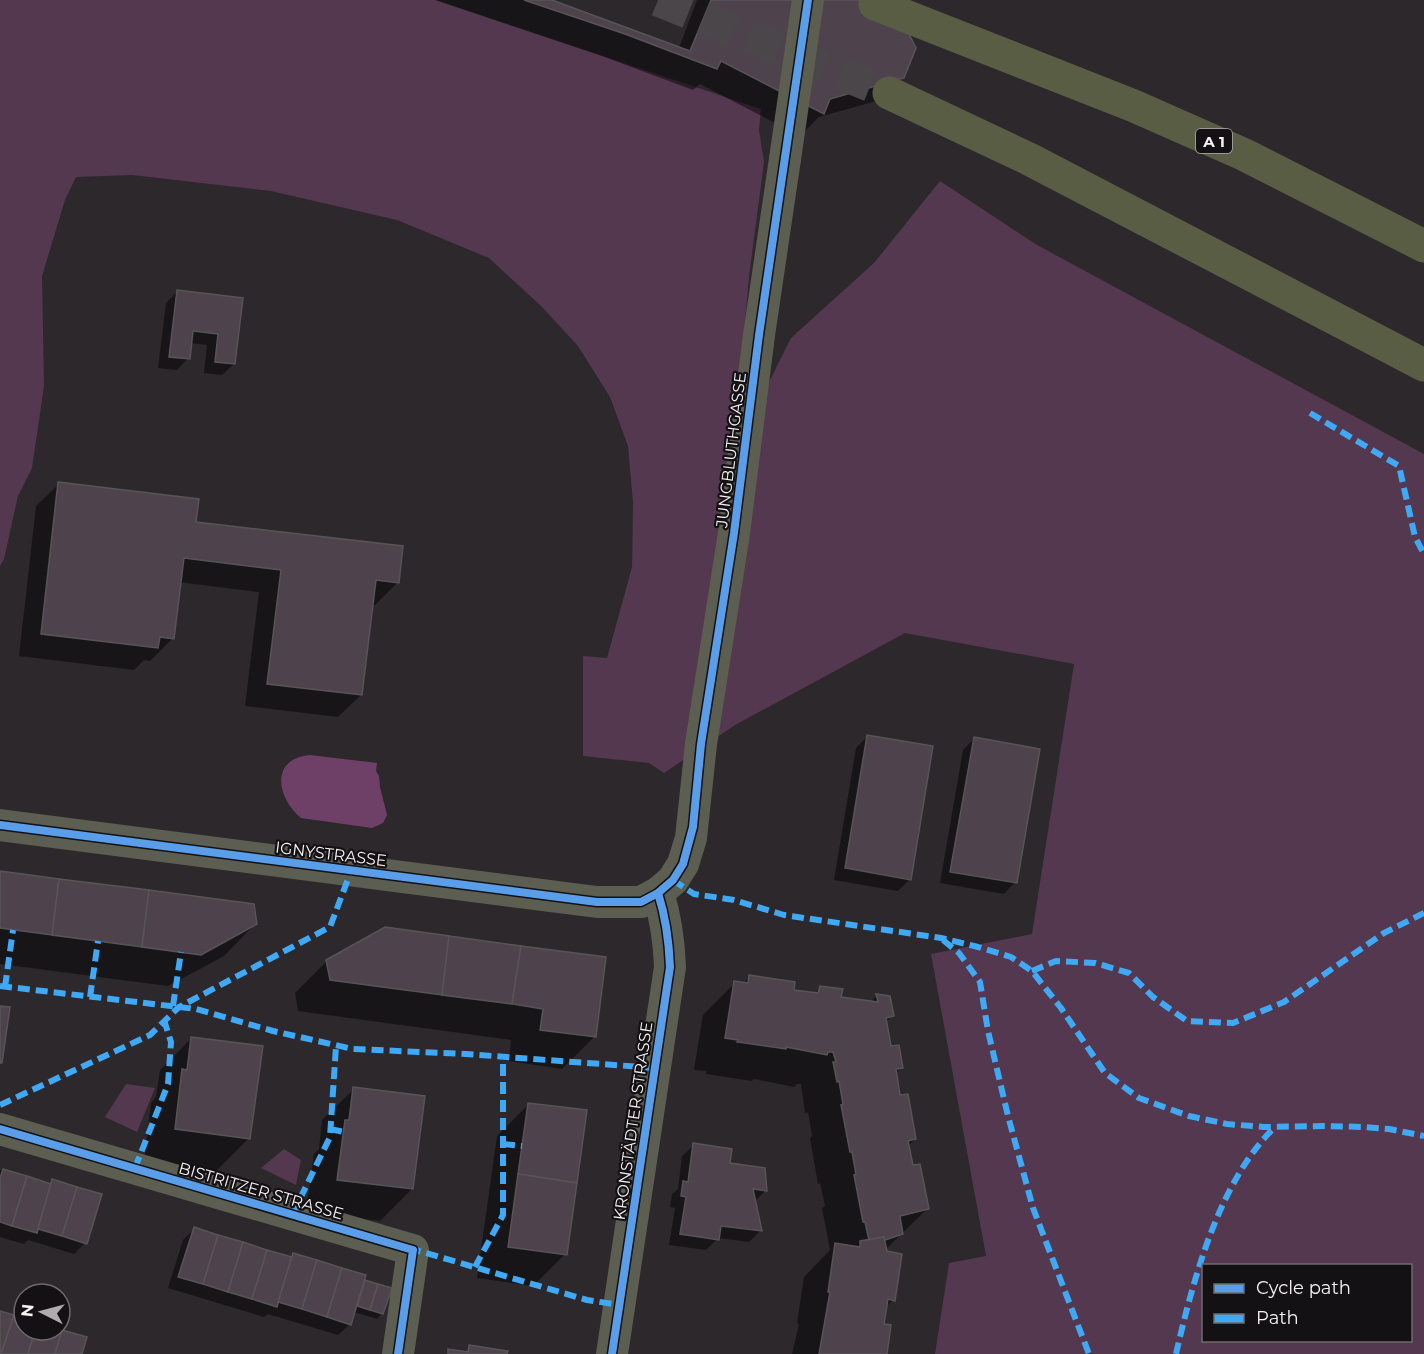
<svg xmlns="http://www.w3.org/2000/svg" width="1424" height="1354" font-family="Montserrat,sans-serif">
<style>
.green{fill:#54384f;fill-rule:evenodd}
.water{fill:#6f4067}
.shadow{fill:#0007}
.building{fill:#4e434d;stroke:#575456;stroke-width:1.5}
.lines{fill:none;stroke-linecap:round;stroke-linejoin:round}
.highway-tunnel{stroke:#4a4649;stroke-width:33;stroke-dasharray:33 16;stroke-linecap:butt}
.minor{stroke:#5c5e51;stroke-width:32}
.highway{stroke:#595d44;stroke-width:33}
.minor-bridge{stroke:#5c5e51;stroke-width:32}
.quiet{stroke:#3fa9f5;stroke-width:6;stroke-dasharray:12 6;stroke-linecap:butt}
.cycleway-casing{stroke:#131113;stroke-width:11}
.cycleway{stroke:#5a9eea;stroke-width:8}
.labels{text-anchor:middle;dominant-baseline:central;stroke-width:4.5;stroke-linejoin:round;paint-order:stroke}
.shield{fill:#131113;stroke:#b2aeb1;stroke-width:1.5}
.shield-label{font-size:15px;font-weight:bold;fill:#f6f2f5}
.street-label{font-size:16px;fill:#f6f2f5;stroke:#131113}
</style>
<rect width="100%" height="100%" fill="#2c282b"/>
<g class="green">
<path d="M0 0H436L761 109 759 130 764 162 749 277 740 377 768 384 791 338 874 263 940 181 1037 245 1424 454V1354H935L949 1263 986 1256 931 954 1032 934 1074 664 905 633 735 725 664 773 649 763 583 756V656L607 658 632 567 633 502 628 446 610 397 578 346 542 307 489 258 397 220 271 191 132 175 76 177 65 200 42 276 44 386 32 468 18 496 4 559 0 566ZM1204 1266H1410V1340H1204Z"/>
<polygon points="126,1084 155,1088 137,1132 105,1117"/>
<polygon points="284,1149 301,1160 296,1185 261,1168"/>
</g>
<path class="water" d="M310 755 377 763 376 771 379 776 380 787 387 815 383 823 372 828 301 818C277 798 269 759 310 755Z"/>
<g class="shadow">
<polygon points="435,0 547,0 679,48 697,0 890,0 903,77 880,100 819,117 800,136 700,84 693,90 602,56"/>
<polygon points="177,292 241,299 234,364 222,375 204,373 207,345 190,343 188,358 177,370 158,368 166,303"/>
<polygon points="59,484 397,583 375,605 371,605 361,695 338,717 245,706 259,592 179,582 173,638 150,661 144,660 134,670 19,656 36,506"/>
<polygon points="868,736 910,879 898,891 834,880 856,748"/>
<polygon points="974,739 1015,882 1004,894 940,883 963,750"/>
<polygon points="0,872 256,923 224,956 168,986 0,964"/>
<polygon points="605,958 594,1037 562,1069 509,1061 511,1040 298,1011 295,993 327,961"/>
<polygon points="750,977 792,991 814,994 820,988 840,998 870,1003 876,996 889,998 892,1016 886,1022 890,1048 902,1067 895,1074 899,1096 915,1139 908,1146 912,1167 927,1209 885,1250 893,1300 885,1308 882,1326 885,1354 792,1354 799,1324 797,1323 804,1277 830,1250 822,1208 825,1206 820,1183 818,1184 810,1138 812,1136 808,1112 805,1113 801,1084 797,1084 794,1087 754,1079 752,1081 706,1074 706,1071 694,1070 703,1015 735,983 743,984"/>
<polygon points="192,1038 249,1138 217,1170 144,1161 151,1103 156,1097 160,1070"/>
<polygon points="354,1089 412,1189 380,1221 306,1211 314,1154 319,1149 322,1120"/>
<polygon points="529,1104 565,1254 533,1286 477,1278 497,1136"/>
<polygon points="694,1145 728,1164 766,1190 754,1202 760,1231 749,1242 718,1238 706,1250 669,1245 675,1208 670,1207 672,1194 678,1189 682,1156"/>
<polygon points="0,1170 49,1185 53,1181 85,1243 74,1254 28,1240 24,1244 0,1237"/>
<polygon points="194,1229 289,1258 293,1254 362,1285 366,1281 382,1313 377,1319 354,1312 350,1324 338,1335 268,1314 264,1317 168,1288 183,1240"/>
</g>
<g class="building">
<polygon points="524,0 552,0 690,51 711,0 892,0 916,48 904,78 830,99 824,114 721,61 717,69 625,34"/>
<polygon points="177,290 243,298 235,364 215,362 218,334 193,331 190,359 169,357"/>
<polygon points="58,482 199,499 196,522 403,546 399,583 376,580 362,695 267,684 281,570 184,558 174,639 160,637 158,648 41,634"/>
<polygon points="867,735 933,746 911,880 845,868"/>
<polygon points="974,737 1040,749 1017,883 950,872"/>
<polygon points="0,871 59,879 52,935 0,928"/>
<polygon points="59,879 149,890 142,947 52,935"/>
<polygon points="149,890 254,904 257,924 201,955 142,947"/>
<polygon points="385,927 449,936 442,995 330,980 326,960"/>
<polygon points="449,936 521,946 512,1004 442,995"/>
<polygon points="521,946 606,957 596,1037 540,1030 543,1009 512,1004"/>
<polygon points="749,975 795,982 794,990 818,993 820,986 843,989 841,997 878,1002 876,994 890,996 894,1016 886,1018 891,1046 899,1045 903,1068 896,1069 900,1095 908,1094 916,1139 908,1141 913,1165 920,1164 929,1209 900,1216 903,1234 885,1240 884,1237 869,1240 865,1222 863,1222 854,1175 856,1174 852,1152 850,1152 841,1105 843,1104 839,1081 837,1082 833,1062 836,1062 833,1052 828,1052 827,1055 786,1047 786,1049 737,1042 738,1040 725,1038 734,981 748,983"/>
<polygon points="0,1006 10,1007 2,1063 0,1063"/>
<polygon points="191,1037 263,1046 250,1139 175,1129 182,1069 187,1070"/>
<polygon points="353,1087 425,1096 413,1189 337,1180 345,1120 349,1120"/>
<polygon points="528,1103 587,1110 577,1183 518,1174"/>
<polygon points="693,1143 732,1149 730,1163 765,1168 767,1191 753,1189 762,1231 721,1226 719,1240 680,1234 686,1197 681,1196 683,1181 688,1182"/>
<polygon points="3,1169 27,1176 12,1226 0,1222 0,1178"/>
<polygon points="518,1174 577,1183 567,1255 508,1247"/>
<polygon points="27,1176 51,1184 37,1233 12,1226"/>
<polygon points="52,1179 77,1187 62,1236 38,1229"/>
<polygon points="77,1187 102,1194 87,1244 62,1236"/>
<polygon points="194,1227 218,1235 203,1284 178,1277"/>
<polygon points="218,1235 243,1242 228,1292 203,1284"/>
<polygon points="884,1237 887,1251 902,1254 895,1301 888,1299 884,1324 891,1325 887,1354 819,1354 830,1292 828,1292 835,1243 860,1247 860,1241"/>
<polygon points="243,1242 267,1250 252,1299 228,1292"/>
<polygon points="267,1250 292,1257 277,1307 252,1299"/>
<polygon points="293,1253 317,1260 302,1309 278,1302"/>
<polygon points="317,1260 342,1268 327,1317 302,1309"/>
<polygon points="342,1268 366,1275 351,1325 327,1317"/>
<polygon points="365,1280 378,1284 370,1310 357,1306"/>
<polygon points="378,1284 392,1288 383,1314 370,1310"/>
<polygon points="0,1311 14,1315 1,1354 0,1354"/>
<polygon points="14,1315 24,1318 24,1330 35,1330 28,1354 1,1354"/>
<polygon points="35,1330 62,1330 55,1354 28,1354"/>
<polygon points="62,1330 87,1337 82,1354 55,1354"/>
<polygon points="469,1345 508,1351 507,1354 448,1354 448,1349 468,1352"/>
</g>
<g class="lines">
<polyline class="highway-tunnel" points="658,0 889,93"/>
<g class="minor">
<polyline points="0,825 597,902 641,902 658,893 673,880 683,864 691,838 701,744 734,533 759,335 785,159"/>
<polyline points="0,1129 413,1250 398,1354"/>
<path d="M612 1354 670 967C669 941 666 918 658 893"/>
</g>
<g class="highway">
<polyline points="875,4 1134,106 1245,155 1424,246"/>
<polyline points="889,93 1029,159 1424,365"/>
</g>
<polyline class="minor-bridge" points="785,159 808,0"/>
<g class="quiet">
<polyline points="1310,413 1399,466 1415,537 1424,554"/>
<polyline points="673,880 694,894 734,900 784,915 941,938 978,947 1011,957 1032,971 1061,1008 1105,1073 1139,1098 1189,1116 1227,1124 1264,1127 1324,1126 1364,1127 1389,1129 1424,1136"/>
<polyline points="943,940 959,953 980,982 988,1031 1008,1116 1033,1208 1089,1354"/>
<polyline points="1032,971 1056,961 1095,963 1129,973 1153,997 1187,1021 1233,1023 1284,1002 1384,933 1424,913"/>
<polyline points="0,986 196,1009 273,1031 353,1049 466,1054 655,1068"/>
<polyline points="5,987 13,930"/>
<polyline points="90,997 98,941"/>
<polyline points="173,1006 181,952"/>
<polyline points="0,1105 150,1035 179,1007 330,927 351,871"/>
<polyline points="330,1129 344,1132"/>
<polyline points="503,1144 522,1146"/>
<polyline points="135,1168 168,1084 171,1042 164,1020"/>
<polyline points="294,1215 297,1205 330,1137 336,1046"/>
<polyline points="409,1248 587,1300 620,1305"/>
<polyline points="475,1267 503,1215 503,1057"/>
<path d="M1176 1354C1193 1280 1219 1181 1275 1127"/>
</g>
<g class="cycleway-casing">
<g id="cycleway">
<polyline points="0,825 597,902 641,902 658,893 673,880 683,864 693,827 701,744 734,533 759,335 808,0"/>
<polyline points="0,1129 413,1250 398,1354"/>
<path d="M612 1354 670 967C669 941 666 918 658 893"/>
</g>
</g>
<use href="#cycleway" class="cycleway"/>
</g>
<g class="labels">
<rect class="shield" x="1196" y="129" width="36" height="24" rx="4.5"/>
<g class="shield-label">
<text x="1214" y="141">A 1</text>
</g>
<g class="street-label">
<text transform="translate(731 450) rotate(-83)">JUNGBLUTHGASSE</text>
<text transform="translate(331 854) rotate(7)">IGNYSTRASSE</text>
<text transform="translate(633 1121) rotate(-82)">KRONSTÄDTER STRASSE</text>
<text transform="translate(261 1191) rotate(16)">BISTRITZER STRASSE</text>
</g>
</g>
<rect x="1202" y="1264" width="210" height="78" fill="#131113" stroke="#6e6b6d" stroke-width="1.5"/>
<rect x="1214" y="1284" width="30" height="9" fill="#5a9eea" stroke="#6e6b6d" stroke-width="1.5"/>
<text x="1256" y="1294" font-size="18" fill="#f6f2f5">Cycle path</text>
<rect x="1214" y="1314" width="30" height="9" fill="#3fa9f5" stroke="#6e6b6d" stroke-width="1.5"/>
<text x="1256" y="1324" font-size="18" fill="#f6f2f5">Path</text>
<g transform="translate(42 1312) rotate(276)"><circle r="28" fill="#131113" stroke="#6e6b6d" stroke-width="1.5"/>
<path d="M0-4.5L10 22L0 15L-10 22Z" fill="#afabae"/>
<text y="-9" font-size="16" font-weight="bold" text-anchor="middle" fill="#f6f2f5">N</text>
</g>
</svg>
